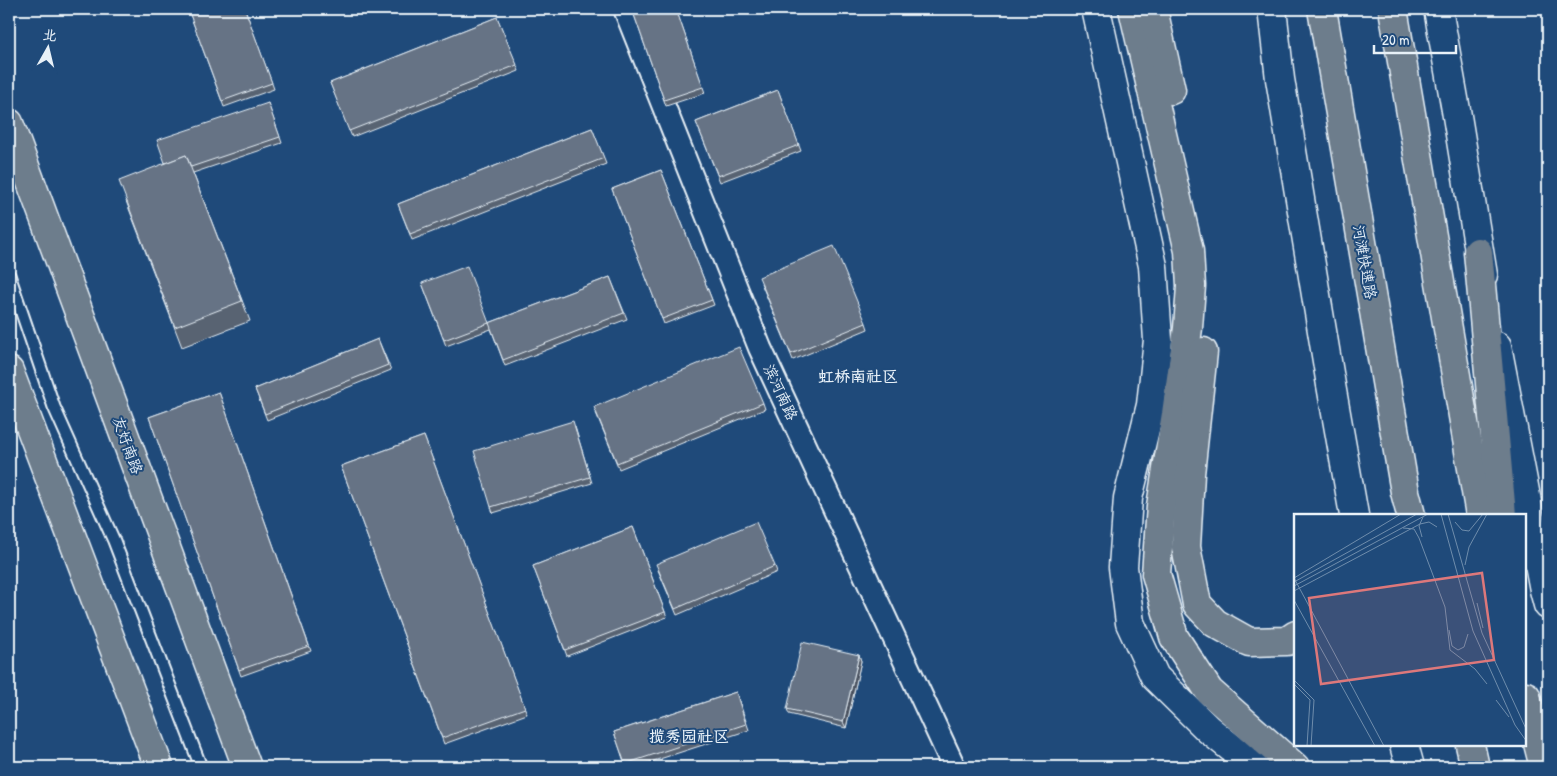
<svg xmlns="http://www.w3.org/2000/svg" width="1557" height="776" font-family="'Patrick Hand','LXGW WenKai TC',sans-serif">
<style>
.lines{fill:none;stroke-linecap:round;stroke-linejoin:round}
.service-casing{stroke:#e8f1f8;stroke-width:15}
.minor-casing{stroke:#e8f1f8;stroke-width:26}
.tertiary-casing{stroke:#e8f1f8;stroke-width:31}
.primary-casing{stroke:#e8f1f8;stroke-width:31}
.trunk-casing{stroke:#e8f1f8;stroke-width:31}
.service{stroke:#1f4a7a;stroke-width:11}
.minor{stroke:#1f4a7a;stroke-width:22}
.tertiary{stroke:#1f4a7a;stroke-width:28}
.primary{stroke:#6d7d8c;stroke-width:28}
.trunk{stroke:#6d7d8c;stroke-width:28}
.wall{fill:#586372;stroke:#e8f1f8}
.shaded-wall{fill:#47505d;stroke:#e8f1f8}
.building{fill:#667385;stroke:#e8f1f8}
.labels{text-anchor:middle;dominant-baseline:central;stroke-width:4;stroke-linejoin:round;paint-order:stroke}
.street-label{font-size:15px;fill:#e8f1f8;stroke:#1f4a7a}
.neighbourhood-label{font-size:16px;font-weight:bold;fill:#e8f1f8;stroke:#1f4a7a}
.inset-road{fill:none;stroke:#6f8dac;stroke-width:1}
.view{fill:#dd787b;fill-opacity:0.15;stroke:#dd787b;stroke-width:2.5}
.inset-edge{fill:none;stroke:#e8f1f8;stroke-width:2.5}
</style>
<rect width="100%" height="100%" fill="#1f4a7a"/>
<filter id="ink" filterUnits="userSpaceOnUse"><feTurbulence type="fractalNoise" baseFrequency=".02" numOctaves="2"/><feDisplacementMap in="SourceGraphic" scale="10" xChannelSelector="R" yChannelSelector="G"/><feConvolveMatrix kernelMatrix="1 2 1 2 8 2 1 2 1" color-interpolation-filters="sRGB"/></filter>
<g filter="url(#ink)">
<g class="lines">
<g class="service-casing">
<polyline id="service" points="9,275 54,407 114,541 201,767"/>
</g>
<g class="minor-casing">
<polyline id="minor" points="625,9 760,348 954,767"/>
</g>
<g class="tertiary-casing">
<g id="tertiary">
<polyline points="1096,9 1153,266 1158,340 1151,405 1128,498 1123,567 1130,623 1155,677 1208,729 1255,767"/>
<polyline points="1272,9 1280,79 1331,385 1354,515"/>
<polyline points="1438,9 1456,110 1483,275"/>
<polyline points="1497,346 1544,590 1548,605"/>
<polyline points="1404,745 1410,767"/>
</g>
</g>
<g class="primary-casing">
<g id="primary">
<polyline points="9,123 247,767"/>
<polyline points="9,371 159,767"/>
</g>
</g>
<g class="trunk-casing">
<g id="trunk">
<polyline points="1133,9 1189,251 1191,286 1188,328 1176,414 1161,506 1156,574 1174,637 1209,691 1295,767"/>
<polyline points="1153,9 1171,90"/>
<polyline points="1322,9 1405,492 1411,515"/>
<polyline points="1393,9 1480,515"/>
<polyline points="1478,252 1502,515"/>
<polyline points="1203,352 1190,474 1186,547 1197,604 1215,623 1249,642 1287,641 1296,635"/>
<polyline points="1526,696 1544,767"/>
<polyline points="1470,745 1475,767"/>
</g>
</g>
<use href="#service" class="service"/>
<use href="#minor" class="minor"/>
<use href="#tertiary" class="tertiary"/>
<use href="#primary" class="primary"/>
<use href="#trunk" class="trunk"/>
</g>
<g class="wall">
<polygon points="188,9 245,9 274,89 224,107"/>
<polygon points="632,9 676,9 705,93 666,106"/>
<polygon points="497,17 519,71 352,137 330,83"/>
<polygon points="778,90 801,151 720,182 696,122"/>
<polygon points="268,103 282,143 193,173 250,321 182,347 126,201 165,163"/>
<polygon points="592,128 606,164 412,240 398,204"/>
<polygon points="661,170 714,305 664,324 612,189"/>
<polygon points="610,277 627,319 505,366 491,329 446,346 422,283 489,323"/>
<polygon points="761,283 866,323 868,329 793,360"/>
<polygon points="378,339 391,370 267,420 255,389"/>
<polygon points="219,392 311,651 241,676 149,417"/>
<polygon points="763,403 765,409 619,469 596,413"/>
<polygon points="575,427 592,483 493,513 491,507"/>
<polygon points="424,436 527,714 444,744 341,466"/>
<polygon points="633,527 667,617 567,656 533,566"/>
<polygon points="775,566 777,572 677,615 658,570"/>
<polygon points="859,655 861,661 846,728 789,714 787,709"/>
<polygon points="736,692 749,730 635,767 626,767 614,732"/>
</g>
<polygon class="shaded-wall" points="859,655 861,661 846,728 843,722"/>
<g class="building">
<polygon points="188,9 245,9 272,83 222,101"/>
<polygon points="632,9 676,9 703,87 664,100"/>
<polygon points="497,17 517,65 349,131 330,83"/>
<polygon points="778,90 799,145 718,176 696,122"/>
<polygon points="268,103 280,137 191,167 186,155 165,163 157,140"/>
<polygon points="592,128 604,158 410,234 398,204"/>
<polygon points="186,155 242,301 175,327 119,181"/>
<polygon points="661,170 712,300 662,319 612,189"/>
<polygon points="834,246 866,323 791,354 759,277"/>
<polygon points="467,266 489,323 610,277 624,313 503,360 489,323 444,340 422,283"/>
<polygon points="378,339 388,365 265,414 255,389"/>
<polygon points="739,347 763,403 617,463 594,407"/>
<polygon points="219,392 309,646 239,670 149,417"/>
<polygon points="573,421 590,477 491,507 474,451"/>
<polygon points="424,436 525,708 442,738 341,466"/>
<polygon points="756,522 775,566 675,609 656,564"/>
<polygon points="633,527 665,612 565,650 533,566"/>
<polygon points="802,642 859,655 843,722 787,709"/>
<polygon points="736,692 746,724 625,764 614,732"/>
<polygon points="9,750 17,767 9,767"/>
</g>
</g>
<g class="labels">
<g class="street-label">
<text transform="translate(1365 262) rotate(80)">河滩快速路</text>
<text transform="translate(781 392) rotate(65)">滨河南路</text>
<text transform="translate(128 445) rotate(70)">友好南路</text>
</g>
<g class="neighbourhood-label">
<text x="858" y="376">虹桥南社区</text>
<text x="689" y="736">揽秀园社区</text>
</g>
</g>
<g transform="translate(1294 514)">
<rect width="232" height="232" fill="#1f4a7a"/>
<path class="inset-road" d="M147 0 179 117 221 211 233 228M154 0 188 119 233 217M161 8 168 16 175 17 189 0M109 14 120 15 125 24 151 93 156 136 181 155 193 170M128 23 125 12 129 3M171 51 175 33 193 0M0 64 90 232M0 64 107 0M0 68 123 0M0 72 134 0M0 77 126 10 135 8 143 13M0 86 81 232M183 89 189 114M155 116 158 132 164 136 170 133 174 120M0 166 20 186 17 232M0 170 16 186 13 232M202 186 215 203"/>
<path class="view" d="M188 59 200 146 27 170 15 84Z"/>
<rect width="232" height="232" class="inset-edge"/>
</g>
<rect width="1557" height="776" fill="none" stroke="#1f4a7a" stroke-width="30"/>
<rect x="15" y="15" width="1527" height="746" fill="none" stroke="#e8f1f8" stroke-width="2" filter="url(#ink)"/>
<g transform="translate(48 48) rotate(8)" stroke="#1f4a7a" stroke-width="4" paint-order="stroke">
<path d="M0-4L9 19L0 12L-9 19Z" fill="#e8f1f8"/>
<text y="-8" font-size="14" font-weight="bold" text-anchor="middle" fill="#e8f1f8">北</text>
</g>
<path d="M1374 45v8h82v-8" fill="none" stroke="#e8f1f8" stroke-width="2.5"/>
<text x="1382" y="45" font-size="15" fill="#e8f1f8" stroke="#1f4a7a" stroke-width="4" paint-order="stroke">20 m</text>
</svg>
